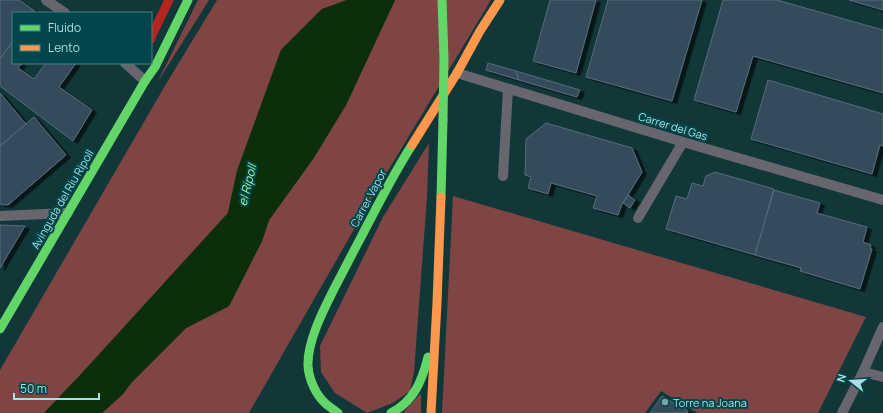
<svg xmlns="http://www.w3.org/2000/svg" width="883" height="413" font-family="Manrope,sans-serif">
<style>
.green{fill:#7f4444}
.water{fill:#0c2e0b}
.building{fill:#344c5b;stroke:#556d7a;filter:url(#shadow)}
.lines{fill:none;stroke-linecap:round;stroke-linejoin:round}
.street{stroke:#67666f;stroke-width:10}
.fast{stroke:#63d668;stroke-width:9}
.slow{stroke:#ff974d;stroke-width:9}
.jam{stroke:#b3261e;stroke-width:9}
.fast-bridge{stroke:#63d668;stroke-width:9}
.poi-dot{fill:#76a4a7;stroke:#00464a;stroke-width:1.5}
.labels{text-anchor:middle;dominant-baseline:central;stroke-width:4;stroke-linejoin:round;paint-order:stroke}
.street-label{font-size:11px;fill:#addfe2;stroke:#00464a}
.poi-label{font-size:11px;fill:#addfe2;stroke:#00464a;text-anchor:start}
.water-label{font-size:12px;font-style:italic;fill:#a3f896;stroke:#00464a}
</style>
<defs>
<filter id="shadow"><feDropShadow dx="4.5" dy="2.5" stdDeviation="0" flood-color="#0009"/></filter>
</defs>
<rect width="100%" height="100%" fill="#113739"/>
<g class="green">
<polygon points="198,0 209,0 157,83"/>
<polygon points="217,0 347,0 322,9 281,50 237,171 228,213 83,372 44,413 0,413 0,370 166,84"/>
<polygon points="395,0 491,0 380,184 249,413 102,413 123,394 131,383 186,328 229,306 262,241 269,220 313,159 346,105"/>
<polygon points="429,143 427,197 414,372 410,391 393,403 367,413 335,393 321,372 320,346 383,217"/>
<polygon points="453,196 866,317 818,413 698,413 661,391 645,413 442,413"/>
<polygon points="421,393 421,413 403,413"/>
</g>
<polygon class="water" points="347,0 395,0 346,105 313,159 269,220 262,241 229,306 186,328 131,383 123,394 102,413 44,413 83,372 228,213 237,171 281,50 322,9"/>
<g class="building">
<polygon points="0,0 19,0 35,11 33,13 13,13 13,41 0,59"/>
<polygon points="550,0 596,0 576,73 533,61"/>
<polygon points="608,0 702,0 672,101 586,77"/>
<polygon points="723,0 777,0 883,30 883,93 753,56 736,112 694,100"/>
<polygon points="849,0 883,0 883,10"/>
<polygon points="13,41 13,63 22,63 18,68 34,79 46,63 76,63 59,87 92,110 73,141 0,86 0,59"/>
<polygon points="488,63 516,71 519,80 486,70"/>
<polygon points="516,71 580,90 577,97 519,80"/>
<polygon points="768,80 883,114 883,146 880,145 872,174 751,139"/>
<polygon points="0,93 26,124 0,146"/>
<polygon points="34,117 66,155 8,205 0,204 0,146"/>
<polygon points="546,123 632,148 642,172 623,203 622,204 618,215 593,208 597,196 551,183 548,194 528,188 531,177 525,175 526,139"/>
<polygon points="715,172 774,189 755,255 666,229 676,196 687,199 692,183 703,186 706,176"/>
<polygon points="774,190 820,203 817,213 867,227 863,242 871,245 870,249 872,249 860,289 800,271 801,268 755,255"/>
<polygon points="628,195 635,200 630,208 623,203"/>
<polygon points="0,225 25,226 0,268"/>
<polygon points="662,396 688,411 687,413 650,413"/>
</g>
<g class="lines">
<g class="street">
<polyline points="46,0 65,13"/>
<polyline points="125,63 145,81"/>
<polyline points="457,73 683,142 883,200"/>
<polyline points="503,176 508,89"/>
<polyline points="0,216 68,213"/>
<polyline points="638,218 683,142"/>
<polyline points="863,372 883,377"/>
<polyline points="842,413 863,372 883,327"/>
</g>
<g class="fast">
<polyline points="441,197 443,120"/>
<polyline points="0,329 145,81 155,67 188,0"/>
<path d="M338 413C334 410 330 407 326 404 316 395 309 380 308 366 307 341 324 309 335 287 343 272 351 256 359 241 376 209 392 176 412 145"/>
<path d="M391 413C414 401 422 381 428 357"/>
</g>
<g class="slow">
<polyline points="412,145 457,73 480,31 500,0"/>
<polyline points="431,413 437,303 441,197"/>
</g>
<polyline class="jam" points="151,39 152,35 169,0"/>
<polyline class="fast-bridge" points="442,0 444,59 443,120"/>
</g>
<circle class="poi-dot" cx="665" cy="402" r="4"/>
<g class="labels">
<g class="street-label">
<text transform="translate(673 126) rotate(17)">Carrer del Gas</text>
<text transform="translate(368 198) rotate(-62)">Carrer Vapor</text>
<text transform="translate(62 199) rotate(-60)">Avinguda del Riu Ripoll</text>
</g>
<g class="poi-label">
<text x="673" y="402">Torre na Joana</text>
</g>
<g class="water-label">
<text transform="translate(247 185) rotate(-76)">el Ripoll</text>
</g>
</g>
<rect x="12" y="12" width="140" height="52" fill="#00464a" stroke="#458387"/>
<rect x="20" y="25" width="20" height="6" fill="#63d668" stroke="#458387"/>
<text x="48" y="32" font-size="12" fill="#addfe2">Fluido</text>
<rect x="20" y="45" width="20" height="6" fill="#ff974d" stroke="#458387"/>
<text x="48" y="52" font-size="12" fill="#addfe2">Lento</text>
<g transform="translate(851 381) rotate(287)" stroke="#00464a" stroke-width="3" paint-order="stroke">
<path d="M0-3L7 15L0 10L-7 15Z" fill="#addfe2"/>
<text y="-6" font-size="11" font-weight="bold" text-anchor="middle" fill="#addfe2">N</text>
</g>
<path d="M14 393v6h85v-6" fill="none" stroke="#addfe2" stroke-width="2"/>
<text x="20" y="393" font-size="12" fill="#addfe2" stroke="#00464a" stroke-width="3" paint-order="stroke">50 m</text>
</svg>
